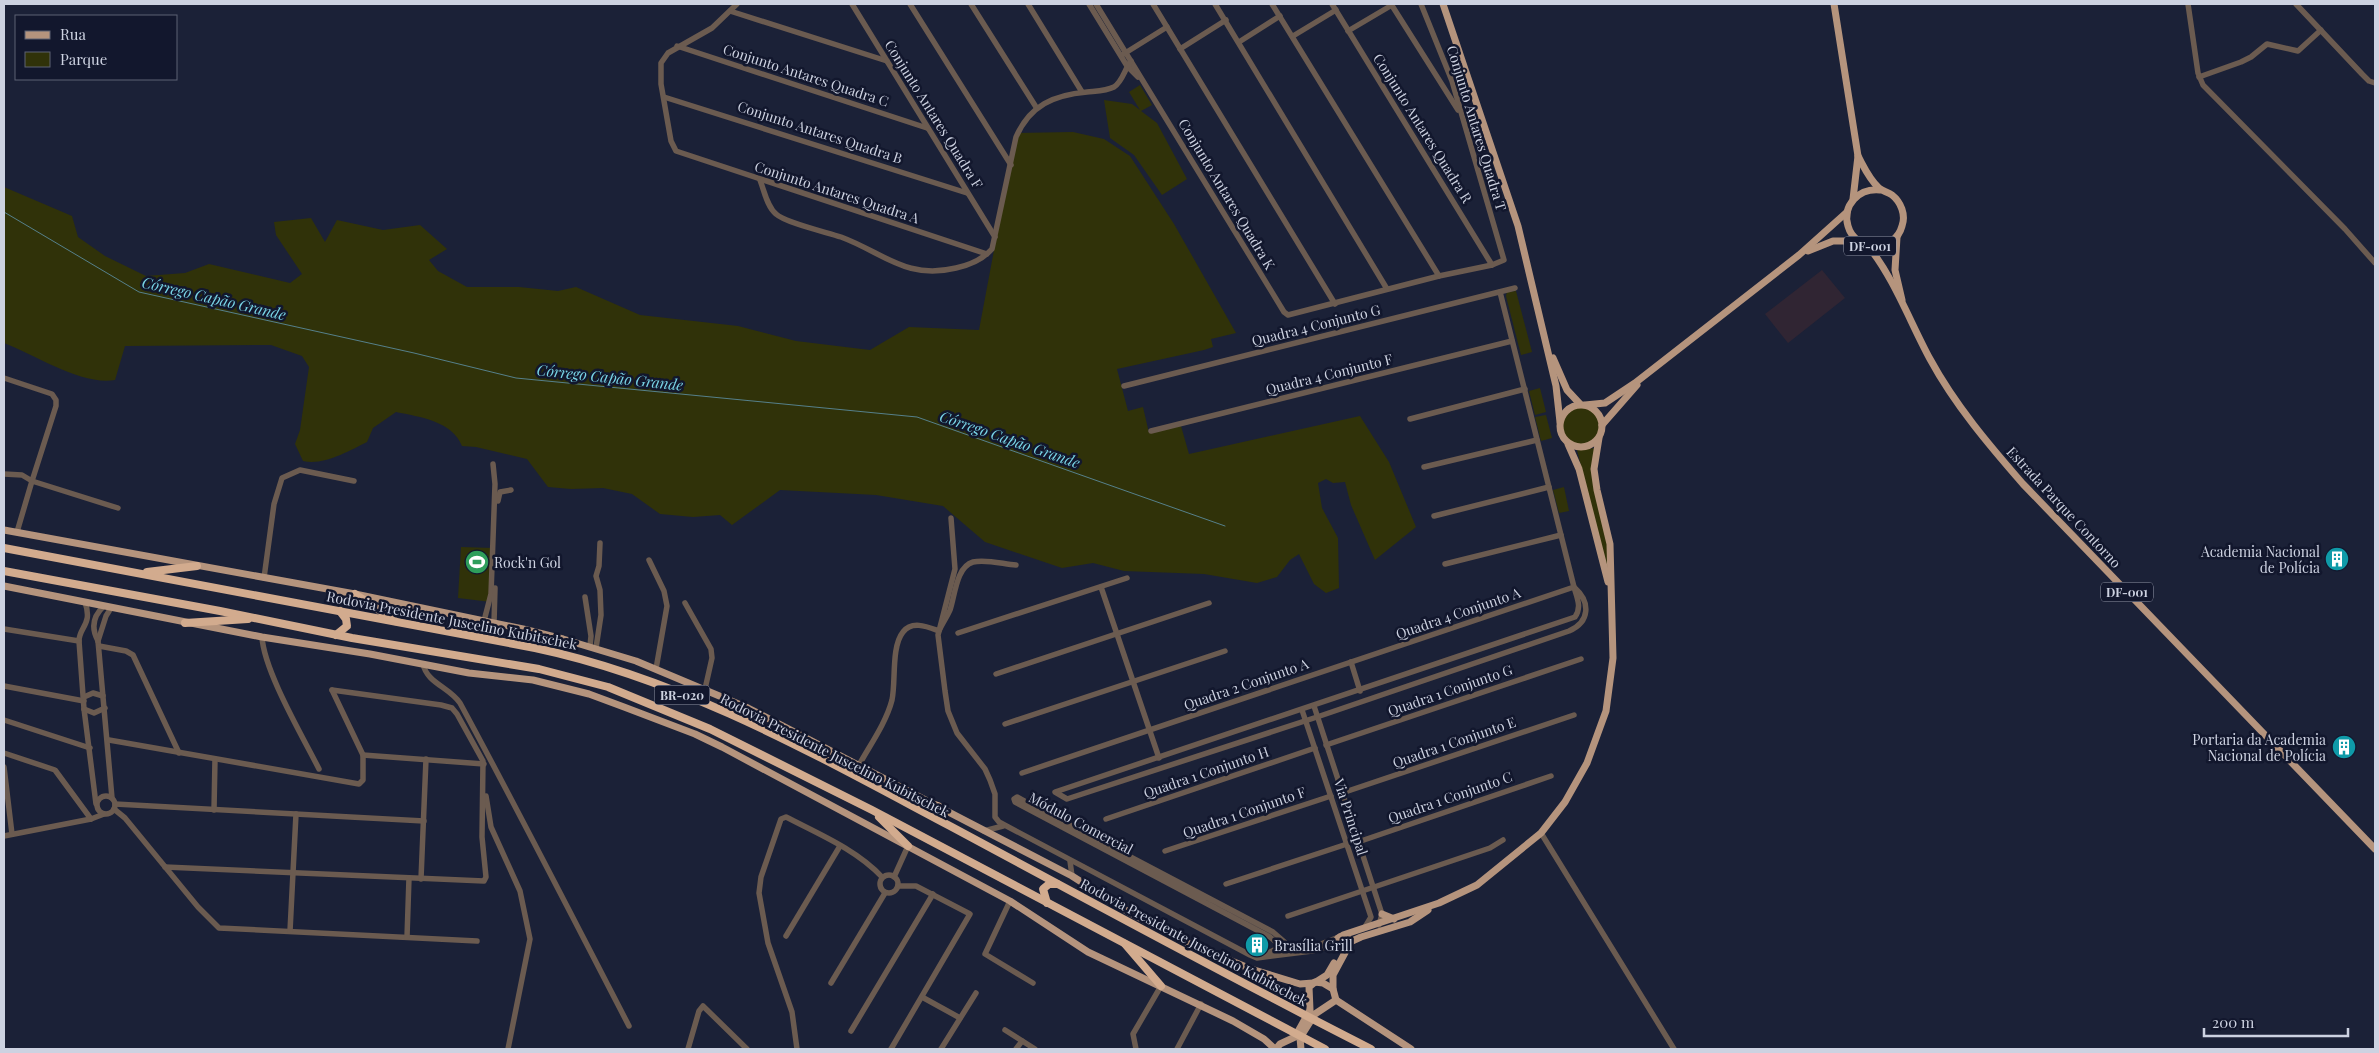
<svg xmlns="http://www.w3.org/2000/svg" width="2379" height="1053" font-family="'Playfair Display',serif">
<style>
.commercial{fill:#302533}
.green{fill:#303209}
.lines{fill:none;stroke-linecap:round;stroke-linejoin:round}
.stream{stroke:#56808b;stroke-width:1}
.minor{stroke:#6b5b50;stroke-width:5.5}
.major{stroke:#b5947d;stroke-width:7}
.highway{stroke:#d2ab8e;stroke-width:8}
.labels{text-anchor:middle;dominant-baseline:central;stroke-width:5;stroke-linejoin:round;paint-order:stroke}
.shield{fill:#12172d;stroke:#959aab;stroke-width:1}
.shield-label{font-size:12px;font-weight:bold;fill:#cdd2e1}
.street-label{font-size:14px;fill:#cdd2e1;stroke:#12172d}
.poi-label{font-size:14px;fill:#cdd2e1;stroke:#12172d;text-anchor:end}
.water-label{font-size:15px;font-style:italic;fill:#79d5e6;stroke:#12172d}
</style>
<rect width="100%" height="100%" fill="#1b2137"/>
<polygon class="commercial" points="1822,270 1845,298 1788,343 1765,314"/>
<g class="green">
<polygon points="1140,85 1152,105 1141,111 1157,123 1187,179 1162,195 1134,155 1110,138 1104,100 1132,104 1140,110 1129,92"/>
<path d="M1073 132 1104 139 1130 156 1174 224 1236 333 1211 339 1213 347 1204 350 1117 369 1128 411 1143 407 1149 433 1181 426 1189 454 1360 416 1389 462 1416 527 1375 560 1351 505 1345 482 1333 483 1326 479 1318 483 1322 508 1338 538 1339 588 1326 593 1314 584 1299 554 1290 560 1277 577 1257 583 1204 574 1124 571 1093 563 1062 568 985 542 943 506 876 495 780 490 732 525 720 515 693 517 660 514 632 494 603 488 571 489 548 487 527 459 476 447 462 446C452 421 420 417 396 412L373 428 367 442C349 451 323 466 303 461L295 444 300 430 309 367 302 356 271 345 125 346 115 380C83 386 35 355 4 343V187L72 216 78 237 105 256 146 276 185 273 209 264 290 283 302 274 276 235 274 222 311 218 325 242 337 220 383 230 420 225 447 249 429 260 438 271 467 287H519L558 291 576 287 640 315 738 326 796 341 870 350 909 327 979 330 1016 133Z"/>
<polygon points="1516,291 1532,352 1521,355 1506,296 1507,292"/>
<polygon points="1540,388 1546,412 1535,415 1529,391"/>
<circle cx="1581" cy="426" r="20"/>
<polygon points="1546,415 1552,438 1541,441 1535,417"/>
<polygon points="1596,448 1593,460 1608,542 1610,583 1577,450"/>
<polygon points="1564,487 1569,511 1559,513 1553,490"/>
<polygon points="461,547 493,548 491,602 458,598"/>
</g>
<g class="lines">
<polyline class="stream" points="4,212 139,292 414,353 516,378 917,417 1225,526"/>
<g class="minor">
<polyline points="737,4 712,28 668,53 661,63 661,84 671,141 676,151 987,254"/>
<polyline points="852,4 995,237"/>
<polyline points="910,4 1011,165"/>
<polyline points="971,4 1036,107"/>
<polyline points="1028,4 1082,92"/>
<polyline points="1089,4 1127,66 1138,77"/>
<polyline points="1096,4 1284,312 1288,315 1439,276 1492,265 1504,260 1452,81 1421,4"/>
<polyline points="1153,4 1335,304"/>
<polyline points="1215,4 1387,289"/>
<polyline points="1272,4 1439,276"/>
<polyline points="1332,4 1492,265"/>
<polyline points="1391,4 1458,110"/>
<polyline points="2188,4 2198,73 2203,85 2345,229 2375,263"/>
<polyline points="2296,4 2362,74 2369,81 2375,83"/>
<polyline points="730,11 887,61"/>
<polyline points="1348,31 1392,5"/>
<polyline points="1293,36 1336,10"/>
<polyline points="1239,42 1280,16"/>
<polyline points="677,46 927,128"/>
<polyline points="1180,49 1226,20"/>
<polyline points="1122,55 1167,27"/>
<polyline points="2199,77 2241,62 2251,57 2267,44 2298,51 2321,30"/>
<polyline points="664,97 967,193"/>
<path d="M760 180C764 190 767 207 776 214 786 223 826 232 841 237 884 253 906 280 956 268 970 265 982 260 992 249L1016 137C1030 105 1054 95 1087 92 1096 91 1106 91 1114 87 1123 81 1124 70 1131 61"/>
<path d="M1500 292 1574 587C1577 598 1582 607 1575 617L1055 792 1067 799 1317 717 1569 631C1590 622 1591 602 1574 587"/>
<polyline points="4,378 52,394 56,400 56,406 32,481 22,475 4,474"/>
<polyline points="1124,386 1515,288"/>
<polyline points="1410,419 1525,389"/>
<polyline points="1151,431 1512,341"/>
<polyline points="1424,467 1537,440"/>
<polyline points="498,501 500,492 511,490"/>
<polyline points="1434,516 1549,487"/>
<polyline points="951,518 955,569 938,635 945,691 948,711 957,733 985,769 990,780 995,794 995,817 999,822 1250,955 1257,958 1312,951 1336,945"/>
<polyline points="17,532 32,481 118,508"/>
<polyline points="649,560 664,591 667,606 656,669"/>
<polyline points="1445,564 1561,535"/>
<polyline points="264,578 274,504 282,478 300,470 354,481"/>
<polyline points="1101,587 1159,758"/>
<polyline points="585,597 591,636 590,646"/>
<path d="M85 602C93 625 79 627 79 641L84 709 96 804"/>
<polyline points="685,603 711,649 712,658 705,689"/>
<path d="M104 606C93 616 91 628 98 641L112 798"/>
<polyline points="484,621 491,594 495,484 493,464"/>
<polyline points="494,623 495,588"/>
<polyline points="4,629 79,641"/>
<polyline points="958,633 1127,578"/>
<path d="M262 637C264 671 303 737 319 769"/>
<polyline points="98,641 106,616 111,608"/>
<polyline points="99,646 126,651 133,655 179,753"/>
<polyline points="596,648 601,615 600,590 596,576 599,566 600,543"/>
<polyline points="1351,662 1360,691"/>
<path d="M423 664C427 683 449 687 460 703 518 810 573 918 629 1026"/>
<polyline points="996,674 1209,603"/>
<polyline points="4,686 84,701"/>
<polyline points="84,697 93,693 103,696"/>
<polyline points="1314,706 1382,914 1379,925"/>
<polyline points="84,709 94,713 105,708"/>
<polyline points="1302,710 1371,917 1365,927"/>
<polyline points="4,720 90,748"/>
<polyline points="1005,724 1225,651"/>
<polyline points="109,740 359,784 363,780 363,755 332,690"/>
<polyline points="1326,745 1581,659"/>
<polyline points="4,753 55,770 91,819"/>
<polyline points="363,755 484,764"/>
<path d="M859 765C870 745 886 723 892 700 896 681 891 647 903 632 912 620 928 627 939 631 942 624 947 617 950 610 955 596 956 567 973 562 986 559 1003 564 1016 565"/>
<polyline points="4,767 12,834"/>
<polyline points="1022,773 1574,587"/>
<polyline points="1342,793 1574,715"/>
<circle cx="106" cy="805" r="9"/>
<polyline points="486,796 491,827 520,891 530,939 508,1049"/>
<polyline points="115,804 424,821"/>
<polyline points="114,809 125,818 198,907 219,928 477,941"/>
<polyline points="214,810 215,759"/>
<polyline points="1106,819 1315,748"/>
<polyline points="984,831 1003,826"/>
<polyline points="1541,833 1674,1049"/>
<polyline points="4,836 91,819 104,814"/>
<polyline points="1358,842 1551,776"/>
<polyline points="1165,851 1331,796"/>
<polyline points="1070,861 1072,876"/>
<polyline points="165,867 484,881 486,877 482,837 483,761 457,714 452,708 441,705 332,690"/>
<circle cx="889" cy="884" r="9"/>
<polyline points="894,877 908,846"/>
<polyline points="421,879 426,759"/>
<polyline points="1226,884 1347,844"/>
<polyline points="1010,901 985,954 1033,983"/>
<polyline points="1288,916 1490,848 1503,840"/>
<polyline points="290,931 296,814"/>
<polyline points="786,936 840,846"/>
<polyline points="407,937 409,878"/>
<polyline points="1313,947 1339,937"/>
<polyline points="1282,954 1277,943 1270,937 1015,802 1014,799 1017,797 1026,802 1273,932 1288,945 1289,953"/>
<polyline points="1264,955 1284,945 1304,949"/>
<polyline points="831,983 885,893"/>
<polyline points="922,997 960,1018"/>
<polyline points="1005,1030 1035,1049"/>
<polyline points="851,1031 933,894"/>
<polyline points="688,1049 699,1011 703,1006 747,1049"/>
<path d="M797 1049 792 1012 768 943 759 893 761 877 781 819 786 817C819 834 857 850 882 877"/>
<polyline points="891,1049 970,914 916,886 898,886"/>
<polyline points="941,1049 976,993"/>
<polyline points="1016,1049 1022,1041"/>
<polyline points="1136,1049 1133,1034 1161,986"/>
<polyline points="1177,1049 1201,1004"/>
</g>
<g class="major">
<polyline points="1443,4 1518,226 1556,386 1560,422"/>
<polyline points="1834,4 1858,156 1853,199"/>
<path d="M1858 156C1864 167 1869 179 1879 188 1882 191 1888 192 1892 195 1901 202 1906 215 1902 226 1895 253 1855 252 1848 226 1842 205 1859 188 1880 190"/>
<polyline points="1897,237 1895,270 1902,300"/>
<path d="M1868 246C1894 278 1910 322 1930 359 1955 405 1989 445 2023 484L2375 849"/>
<polyline points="1808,251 1833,241 1858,241"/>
<polyline points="1553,358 1567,390 1580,404"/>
<circle cx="1581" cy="426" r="21"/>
<polyline points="1585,405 1605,403 1635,383 1799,255 1847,212"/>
<polyline points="1602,425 1637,385"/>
<polyline points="1568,444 1579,469 1608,582"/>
<polyline points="4,530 355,594 523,629 563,639 636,661 748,708 1072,876 1130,913 1190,944 1251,969 1300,984 1313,983"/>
<polyline points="4,586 262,637 370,654 469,673 533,680 589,694 624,707 695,734 722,747 1010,901 1088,952 1233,1021 1264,1039 1275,1049"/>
<polyline points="1382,914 1394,919"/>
<polyline points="1343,935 1439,903 1477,885 1541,833 1565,802 1587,763 1606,711 1613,658 1610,544 1597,490 1594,469 1599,438"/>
<circle cx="1343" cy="943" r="7"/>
<polyline points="1350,942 1361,937 1410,922 1428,910"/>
<polyline points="1316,982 1327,975 1334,963"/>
<polyline points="1333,989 1333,975 1347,949"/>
<polyline points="1336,1000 1411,1049"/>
<polyline points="1276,1049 1280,1044 1295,1037 1310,1010 1309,987 1315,982 1323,983 1333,989 1336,1000 1315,1014 1300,1038 1301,1049"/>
</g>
<g class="highway">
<path d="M4 548 535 648C683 679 818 756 950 826 1090 901 1229 977 1371 1049"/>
<polyline points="4,571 220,611 352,638 539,669 608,687 710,729 872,810 1325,1049"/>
<polyline points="147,572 197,566"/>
<polyline points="355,594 395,621"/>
<polyline points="185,623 248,619"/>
<polyline points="336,635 347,626 346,619 340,611"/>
<polyline points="894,793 938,806"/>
<polyline points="879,817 908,846"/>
<polyline points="1047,903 1043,889 1049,884 1057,884"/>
<polyline points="1125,944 1161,986"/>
</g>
</g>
<defs>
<g id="building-disc" transform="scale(1.25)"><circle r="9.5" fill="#0f9aa8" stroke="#12172d"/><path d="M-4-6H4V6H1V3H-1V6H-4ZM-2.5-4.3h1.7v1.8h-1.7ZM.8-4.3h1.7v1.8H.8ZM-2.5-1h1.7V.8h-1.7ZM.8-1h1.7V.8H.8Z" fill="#fff"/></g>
<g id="stadium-disc" transform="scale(1.25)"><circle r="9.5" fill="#2e9e5b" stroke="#12172d"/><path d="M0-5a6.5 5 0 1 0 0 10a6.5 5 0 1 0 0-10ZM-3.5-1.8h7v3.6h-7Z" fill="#fff"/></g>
</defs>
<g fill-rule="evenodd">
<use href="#building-disc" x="2337" y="559"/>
<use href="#stadium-disc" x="477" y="562"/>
<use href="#building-disc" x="2344" y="747"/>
<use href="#building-disc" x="1257" y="945"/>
</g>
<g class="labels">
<g class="shield">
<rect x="1844" y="236.5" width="52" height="19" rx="4"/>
<rect x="2101" y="582.5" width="52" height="19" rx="4"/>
<rect x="654.5" y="685.5" width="55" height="19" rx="4"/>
</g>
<g class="shield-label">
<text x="1870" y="246">DF-001</text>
<text x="2127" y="592">DF-001</text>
<text x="682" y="695">BR-020</text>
</g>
<g class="street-label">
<text transform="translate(806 75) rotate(18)">Conjunto Antares Quadra C</text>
<text transform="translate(934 114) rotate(58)">Conjunto Antares Quadra F</text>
<text transform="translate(1423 128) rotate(58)">Conjunto Antares Quadra R</text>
<text transform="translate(1477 128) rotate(73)">Conjunto Antares Quadra T</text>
<text transform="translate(820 132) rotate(18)">Conjunto Antares Quadra B</text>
<text transform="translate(837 192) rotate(18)">Conjunto Antares Quadra A</text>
<text transform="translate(1227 194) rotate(59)">Conjunto Antares Quadra K</text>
<text transform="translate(1316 325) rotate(-14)">Quadra 4 Conjunto G</text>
<text transform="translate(1329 374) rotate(-14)">Quadra 4 Conjunto F</text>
<text transform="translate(2064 507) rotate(47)">Estrada Parque Contorno</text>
<text transform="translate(1458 613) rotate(-19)">Quadra 4 Conjunto A</text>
<text transform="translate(452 620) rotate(11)">Rodovia Presidente Juscelino Kubitschek</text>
<text transform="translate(1246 684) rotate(-19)">Quadra 2 Conjunto A</text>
<text transform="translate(1450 690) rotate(-19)">Quadra 1 Conjunto G</text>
<text transform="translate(1454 742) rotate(-19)">Quadra 1 Conjunto E</text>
<text transform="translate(835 755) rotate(27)">Rodovia Presidente Juscelino Kubitschek</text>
<text transform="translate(1206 772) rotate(-19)">Quadra 1 Conjunto H</text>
<text transform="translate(1450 797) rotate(-19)">Quadra 1 Conjunto C</text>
<text transform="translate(1244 812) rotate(-19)">Quadra 1 Conjunto F</text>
<text transform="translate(1351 817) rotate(72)">Via Principal</text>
<text transform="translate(1081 823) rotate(28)">Módulo Comercial</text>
<text transform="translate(1194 942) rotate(28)">Rodovia Presidente Juscelino Kubitschek</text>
</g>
<g class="poi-label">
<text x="2320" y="551">Academia Nacional<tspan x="2320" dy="16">de Polícia</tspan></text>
<text x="494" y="562" text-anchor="start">Rock'n Gol</text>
<text x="2326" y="739">Portaria da Academia<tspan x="2326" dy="16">Nacional de Polícia</tspan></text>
<text x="1274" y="945" text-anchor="start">Brasília Grill</text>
</g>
<g class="water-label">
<text transform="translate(214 298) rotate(13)">Córrego Capão Grande</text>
<text transform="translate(610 377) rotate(6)">Córrego Capão Grande</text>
<text transform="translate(1010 439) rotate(19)">Córrego Capão Grande</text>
</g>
</g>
<rect width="2379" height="1053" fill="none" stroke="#cdd2e1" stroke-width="10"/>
<rect x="15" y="15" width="162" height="65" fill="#12172d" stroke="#5d6275"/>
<rect x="25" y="31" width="25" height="8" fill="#b5947d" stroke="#5d6275"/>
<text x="60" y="40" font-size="15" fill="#cdd2e1">Rua</text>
<rect x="25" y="52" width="25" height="15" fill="#303209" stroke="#5d6275"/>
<text x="60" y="65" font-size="15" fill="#cdd2e1">Parque</text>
<path d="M2204 1028v8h144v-8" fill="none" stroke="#cdd2e1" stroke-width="2.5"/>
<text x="2212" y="1028" font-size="15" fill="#cdd2e1" stroke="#12172d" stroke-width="4" paint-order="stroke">200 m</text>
</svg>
